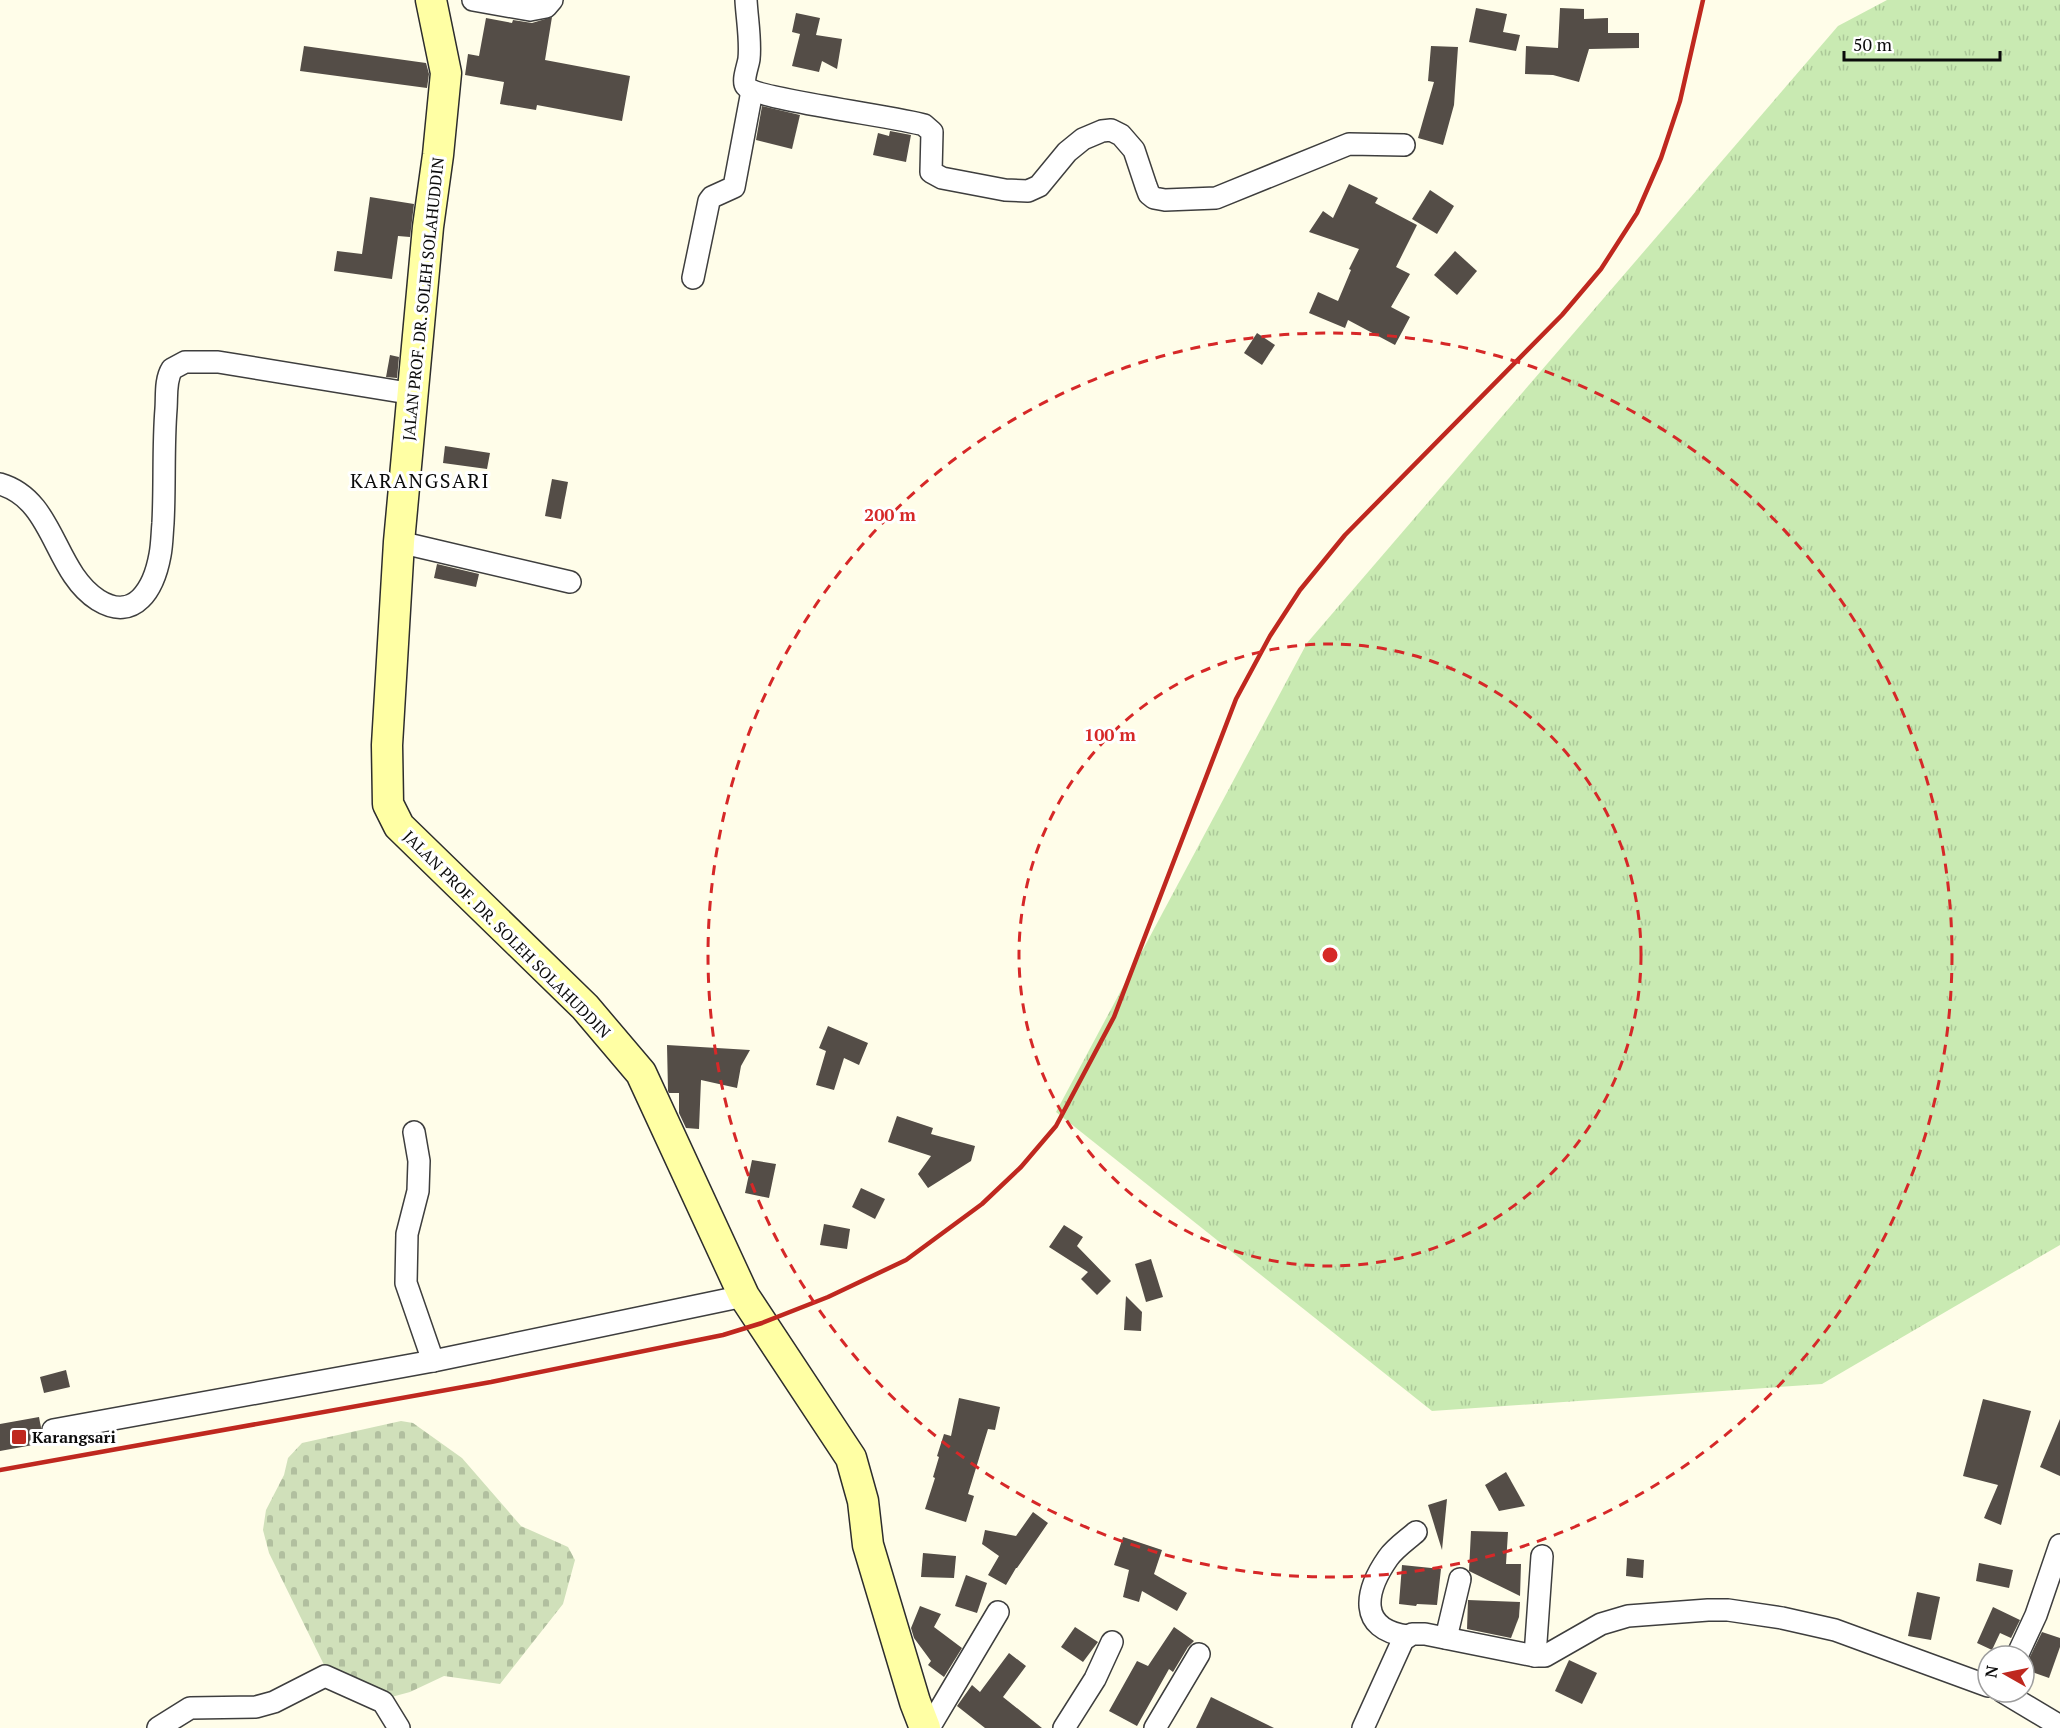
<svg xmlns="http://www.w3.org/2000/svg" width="2060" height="1728" font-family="'PT Serif',serif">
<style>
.grass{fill:url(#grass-tufts)}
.cemetery{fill:url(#cemetery-stones)}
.building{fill:#544d47}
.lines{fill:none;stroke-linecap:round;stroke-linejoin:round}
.street-casing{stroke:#3e3e3e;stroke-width:24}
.secondary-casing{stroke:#2d2d2d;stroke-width:33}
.street{stroke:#fff;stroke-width:21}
.secondary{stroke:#ffffa4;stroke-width:30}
.rail{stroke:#bf281f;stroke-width:4.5}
.ring{fill:none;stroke:#d62828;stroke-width:3;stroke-dasharray:10 8}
.poi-dot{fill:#bf281f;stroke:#fff;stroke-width:2}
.labels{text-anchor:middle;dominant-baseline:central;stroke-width:6;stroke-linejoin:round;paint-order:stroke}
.street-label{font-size:16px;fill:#0b0b0b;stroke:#fff}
.poi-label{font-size:16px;font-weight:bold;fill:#0b0b0b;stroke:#fff;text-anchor:start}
.quarter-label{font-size:20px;letter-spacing:1.5px;fill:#0b0b0b;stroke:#fff}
.centre{fill:#d62828;stroke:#fff;stroke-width:3}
.ring-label{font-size:18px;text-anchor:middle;font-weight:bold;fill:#d62828;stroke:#fff;stroke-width:6;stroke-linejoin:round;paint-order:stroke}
</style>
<defs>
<pattern id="grass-tufts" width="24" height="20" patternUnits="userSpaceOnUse" patternTransform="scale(1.5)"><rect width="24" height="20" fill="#c9eab2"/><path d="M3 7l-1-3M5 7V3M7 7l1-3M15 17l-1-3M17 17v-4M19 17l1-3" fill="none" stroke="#abc798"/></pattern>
<pattern id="cemetery-stones" width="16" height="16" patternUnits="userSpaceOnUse" patternTransform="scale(1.5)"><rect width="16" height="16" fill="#d0e0ba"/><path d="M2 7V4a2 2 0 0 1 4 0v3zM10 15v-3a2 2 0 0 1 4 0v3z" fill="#b1bf9f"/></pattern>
</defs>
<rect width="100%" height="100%" fill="#fffde9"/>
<polygon class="grass" points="1887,0 2060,0 2060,1245 1822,1384 1432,1411 1056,1112 1307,643 1838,26"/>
<polygon class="cemetery" points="401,1421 413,1423 462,1458 521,1526 568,1547 575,1560 563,1604 500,1684 444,1676 410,1692 384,1699 328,1673 269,1553 263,1530 266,1510 284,1475 288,1458 302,1443"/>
<g class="building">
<polygon points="1476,8 1507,14 1503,32 1520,35 1516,51 1469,42"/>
<polygon points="1560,8 1584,9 1584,19 1608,18 1608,33 1639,33 1639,48 1589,49 1579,82 1553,75 1525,74 1526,46 1558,48"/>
<polygon points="796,13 820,18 816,35 842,39 837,69 822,61 819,72 792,66 800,34 792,32"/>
<polygon points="552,17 545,60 630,76 622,121 537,105 536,110 500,104 504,82 465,75 468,54 479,56 486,18 512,23 513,20 532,23"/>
<polygon points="304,46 426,63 429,74 427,88 300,71"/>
<polygon points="1431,46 1458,47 1454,105 1443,145 1418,138 1434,82 1428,81"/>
<polygon points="762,106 800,115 792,149 756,140"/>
<polygon points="890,131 911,135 906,162 873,155 878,133 889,136"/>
<polygon points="1349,184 1378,198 1375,203 1417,225 1396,267 1410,274 1391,307 1410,317 1395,345 1348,320 1345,328 1309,313 1318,292 1338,301 1351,270 1349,269 1359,249 1309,232 1323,211 1333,218"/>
<polygon points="1430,190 1454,206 1437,234 1412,219"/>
<polygon points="370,197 414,204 410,237 398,236 392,279 334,271 337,251 362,254"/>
<polygon points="1455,251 1477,271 1457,295 1434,275"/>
<polygon points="1257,333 1275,345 1262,365 1244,353"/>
<polygon points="390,355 399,357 397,378 386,377"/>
<polygon points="445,446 490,453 487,469 443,463"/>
<polygon points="552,479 568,482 561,519 545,516"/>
<polygon points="437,564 479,574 476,587 434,578"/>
<polygon points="828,1026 868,1043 859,1065 844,1058 834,1090 816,1085 826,1051 819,1048"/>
<polygon points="667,1045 750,1050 741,1066 737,1088 701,1080 699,1129 686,1128 679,1113 679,1093 669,1093 668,1091"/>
<polygon points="897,1116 933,1128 931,1134 975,1146 971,1161 928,1188 918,1174 931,1156 888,1142"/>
<polygon points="752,1160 776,1164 769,1198 745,1193"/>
<polygon points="861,1188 885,1199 875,1219 852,1207"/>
<polygon points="824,1224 850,1229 847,1249 820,1245"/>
<polygon points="1064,1225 1083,1237 1077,1246 1111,1281 1097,1295 1081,1279 1088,1272 1049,1247"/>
<polygon points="1151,1259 1163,1297 1146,1302 1135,1264"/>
<polygon points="1126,1296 1142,1312 1141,1331 1124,1330"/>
<polygon points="66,1370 70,1387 44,1393 40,1377"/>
<polygon points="959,1398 1000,1407 995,1430 988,1429 968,1494 974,1496 966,1522 925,1509 935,1478 933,1477 939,1457 937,1456 944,1434 951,1436"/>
<polygon points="1983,1399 2031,1411 2001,1525 1984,1518 1998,1485 1963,1476"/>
<polygon points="39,1417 44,1443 0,1451 0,1424"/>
<polygon points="2060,1419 2060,1476 2040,1467"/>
<polygon points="1506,1472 1525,1506 1499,1511 1485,1485"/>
<polygon points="1447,1499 1442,1550 1428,1505"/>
<polygon points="1033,1512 1048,1523 1017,1568 1016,1568 1006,1585 988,1575 999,1556 982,1544 985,1530 1016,1536"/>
<polygon points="1471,1531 1508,1532 1506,1564 1521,1564 1520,1596 1469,1571"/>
<polygon points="1123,1537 1162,1550 1154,1574 1187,1593 1177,1611 1142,1591 1139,1602 1123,1597 1129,1570 1114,1565"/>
<polygon points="923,1553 956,1556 954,1578 921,1577"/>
<polygon points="1627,1558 1644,1560 1643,1578 1626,1576"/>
<polygon points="1979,1563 2013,1570 2009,1588 1976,1581"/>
<polygon points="1402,1565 1441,1569 1437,1605 1417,1604 1416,1606 1399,1604"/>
<polygon points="966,1575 987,1583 977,1613 955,1606"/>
<polygon points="1917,1592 1940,1597 1931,1640 1908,1636"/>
<polygon points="1468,1600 1520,1602 1519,1617 1511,1638 1467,1629"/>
<polygon points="920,1606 941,1614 934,1627 962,1648 944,1677 928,1665 931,1661 914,1638 911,1628"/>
<polygon points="1993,1607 2020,1620 2011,1638 2000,1633 1992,1650 1977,1643"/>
<polygon points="1075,1627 1098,1642 1083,1662 1061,1647"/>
<polygon points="1174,1627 1194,1641 1188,1647 1173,1672 1169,1669 1137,1726 1109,1711 1137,1661 1148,1666"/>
<polygon points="2042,1632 2060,1638 2060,1647 2049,1678 2024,1669"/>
<polygon points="1009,1653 1026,1666 1003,1697 1042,1728 985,1728 957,1706 972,1685 980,1692"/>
<polygon points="1569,1660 1597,1673 1582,1704 1555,1691"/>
<polygon points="1211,1697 1274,1728 1196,1728"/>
</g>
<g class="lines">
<g class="street-casing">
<g id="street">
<polyline points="473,0 530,10 546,7 552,0"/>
<path d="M746 0C747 19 751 40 749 59 748 66 742 81 746 86 755 99 899 117 924 125L932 132 931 172 942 178 1005 190 1028 191 1039 186 1067 152 1083 139 1102 131 1111 130 1121 135 1134 150 1146 186 1149 194 1154 198 1165 200 1216 198 1349 144 1404 145"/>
<polyline points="693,278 709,201 712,197 734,187 752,91"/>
<path d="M0 484C55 500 53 571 98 600 135 623 154 588 160 555 162 545 162 534 163 523 165 485 163 447 166 409 167 396 165 380 172 369L185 362H218L414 394"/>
<polyline points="399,542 570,582"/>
<polyline points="414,1132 419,1161 418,1191 407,1234 406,1283 433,1361"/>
<polyline points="53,1430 433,1361 744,1296"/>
<path d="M1407 1636C1357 1629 1365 1591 1388 1558 1395 1548 1407 1540 1416 1532"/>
<polyline points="1446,1638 1460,1579"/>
<polyline points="1535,1656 1542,1556"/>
<polyline points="2017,1656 2036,1615 2060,1545"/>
<polyline points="2003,1692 2060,1726"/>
<polyline points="158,1728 190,1708 256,1707 274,1702 325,1676 383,1702 399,1728"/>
<polyline points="929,1728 998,1612"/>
<polyline points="1064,1728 1095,1679 1112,1642"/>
<polyline points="1155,1728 1199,1654"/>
<polyline points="1363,1728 1403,1640 1412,1634 1425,1634 1535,1656 1545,1656 1601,1624 1628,1616 1708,1610 1728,1610 1782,1618 1835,1630 1988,1686"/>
</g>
</g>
<g class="secondary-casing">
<polyline id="secondary" points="431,0 446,73 438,155 428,227 399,542 387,745 388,804 399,826 585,1007 641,1073 744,1296 851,1458 863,1501 868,1545 915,1702 925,1728"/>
</g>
<use href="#street" class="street"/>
<use href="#secondary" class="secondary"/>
<polyline class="rail" points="0,1470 491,1382 723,1335 762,1323 828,1297 906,1260 982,1204 1021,1167 1056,1126 1114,1017 1236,699 1270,636 1300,590 1345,535 1562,315 1601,269 1637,213 1661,158 1680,101 1703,0"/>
</g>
<g class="ring">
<circle cx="1330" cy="955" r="311"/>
<circle cx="1330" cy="955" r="622"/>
</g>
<rect class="poi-dot" x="11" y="1429" width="16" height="16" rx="3"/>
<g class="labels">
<g class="street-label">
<text transform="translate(423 299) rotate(-84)">JALAN PROF. DR. SOLEH SOLAHUDDIN</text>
<text transform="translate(507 934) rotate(45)">JALAN PROF. DR. SOLEH SOLAHUDDIN</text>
</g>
<g class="poi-label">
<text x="32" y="1437">Karangsari</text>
</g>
<g class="quarter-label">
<text x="420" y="480">KARANGSARI</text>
</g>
</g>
<circle cx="1330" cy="955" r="9" class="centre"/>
<g class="ring-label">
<text x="890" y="521">200 m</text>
<text x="1110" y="741">100 m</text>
</g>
<g transform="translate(2006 1674) rotate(279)"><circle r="28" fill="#ffffff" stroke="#9d9d9d" stroke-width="1.5"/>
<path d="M0-4.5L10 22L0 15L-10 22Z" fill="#bf281f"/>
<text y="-9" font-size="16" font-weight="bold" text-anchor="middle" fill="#0b0b0b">N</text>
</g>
<path d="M1844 51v9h156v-9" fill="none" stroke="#0b0b0b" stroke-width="3"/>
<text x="1853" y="51" font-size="18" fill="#0b0b0b" stroke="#ffffff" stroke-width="4.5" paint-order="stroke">50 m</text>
</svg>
